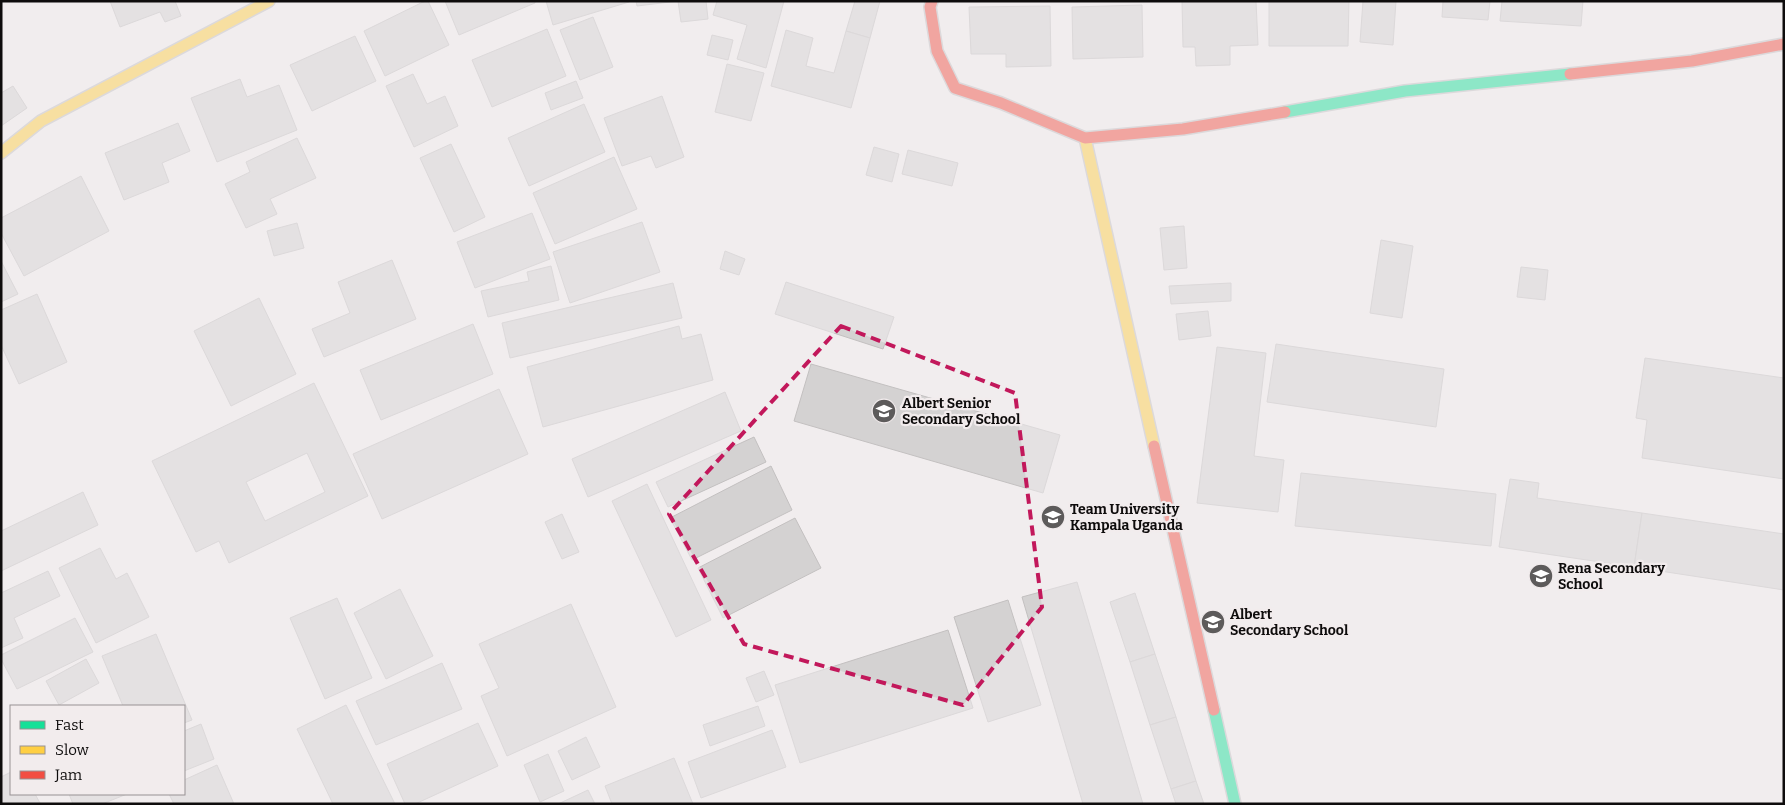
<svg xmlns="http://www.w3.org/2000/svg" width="1785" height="805" font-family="Bitter,serif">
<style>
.building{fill:#d4d2d2;stroke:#c3c0c0;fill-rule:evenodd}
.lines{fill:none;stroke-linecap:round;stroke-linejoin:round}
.fast-casing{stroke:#c4c2c3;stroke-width:14}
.slow-casing{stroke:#c4c2c3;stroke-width:14}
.jam-casing{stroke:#c4c2c3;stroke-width:14}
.fast{stroke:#16e098;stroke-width:11}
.slow{stroke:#ffcf43;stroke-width:11}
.jam{stroke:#f24e42;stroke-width:11}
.marked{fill:none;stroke:#c2185b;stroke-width:4;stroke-dasharray:10 6;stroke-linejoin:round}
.labels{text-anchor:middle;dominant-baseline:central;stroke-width:4.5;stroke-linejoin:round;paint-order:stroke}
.poi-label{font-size:14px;font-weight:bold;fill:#0e0c0c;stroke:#f2eced;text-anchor:start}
</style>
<rect width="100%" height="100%" fill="#f1edee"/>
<g class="building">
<polygon points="110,1 175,1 181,16 165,22 160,12 120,27"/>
<polygon points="425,1 428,1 449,45 385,76 364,31"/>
<polygon points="445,1 535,1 535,3 459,35"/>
<polygon points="546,1 629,1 629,2 553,25"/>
<polygon points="636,1 678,1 637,6"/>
<polygon points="678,1 706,1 708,19 681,22"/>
<polygon points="717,1 784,1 766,68 737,59 747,25 713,15"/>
<polygon points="855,1 880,1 870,38 846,31"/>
<polygon points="1182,1 1256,1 1258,45 1230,46 1230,65 1196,66 1195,47 1183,47"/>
<polygon points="1269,1 1349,1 1348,46 1269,46"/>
<polygon points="1363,1 1396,1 1393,45 1360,42"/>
<polygon points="1443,1 1490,1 1488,20 1442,17"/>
<polygon points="1502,1 1583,1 1581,26 1500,21"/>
<polygon points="1142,5 1143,57 1073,59 1072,7"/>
<polygon points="1050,6 1051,66 1006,67 1006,54 971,54 969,7"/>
<polygon points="593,17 613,67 580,80 560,30"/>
<polygon points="547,29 566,76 492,107 472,60"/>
<polygon points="786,30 813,38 806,66 834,73 846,31 870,38 851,108 771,86"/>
<polygon points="712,35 733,40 728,60 707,55"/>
<polygon points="355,36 376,81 312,111 290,65"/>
<polygon points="727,64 764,73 751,121 715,112"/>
<polygon points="413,74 427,104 445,96 458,126 414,147 386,86"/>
<polygon points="240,79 247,97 279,85 297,130 217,162 191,98"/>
<polygon points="576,81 583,98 551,110 545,93"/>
<polygon points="13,86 27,108 1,126 1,93"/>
<polygon points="662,96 684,157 656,168 651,156 622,166 604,118"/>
<polygon points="584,104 605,152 529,186 508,138"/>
<polygon points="178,123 190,151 162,163 169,182 124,200 105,153"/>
<polygon points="297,138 316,178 270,199 277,214 246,228 225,184 250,172 246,162"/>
<polygon points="451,144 485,217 454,232 420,158"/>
<polygon points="874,147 899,154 892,182 866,175"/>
<polygon points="908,150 958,163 952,186 902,174"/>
<polygon points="614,157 637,209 555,244 533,193"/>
<polygon points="81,176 109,231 24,276 1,233 1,218"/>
<polygon points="532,213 550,259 475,288 457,242"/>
<polygon points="642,222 660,272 570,303 553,252"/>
<polygon points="297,223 304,248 274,256 267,231"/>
<polygon points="1184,226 1187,268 1164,270 1160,228"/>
<polygon points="1381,240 1413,246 1402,318 1370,313"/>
<polygon points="725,251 745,259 739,275 720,269"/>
<polygon points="392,260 416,319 324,357 312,329 350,313 338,282"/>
<polygon points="1,261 18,294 1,302"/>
<polygon points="551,266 559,300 488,317 481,291 529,281 527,272"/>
<polygon points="1521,267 1548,270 1545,300 1517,297"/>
<polygon points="786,282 894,317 883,349 775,314"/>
<polygon points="673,283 682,318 510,358 502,323"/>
<polygon points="1231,283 1231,301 1171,304 1169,286"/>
<polygon points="37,294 67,362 19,384 1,345 1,310"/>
<polygon points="259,298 296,374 231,406 194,331"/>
<polygon points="1208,311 1211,336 1179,340 1176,314"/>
<polygon points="473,324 493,374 381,420 360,370"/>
<polygon points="679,326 682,339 701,334 713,380 543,427 527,367"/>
<polygon points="1276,344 1444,369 1436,427 1267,402"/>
<polygon points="1217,347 1266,353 1254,456 1284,460 1278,512 1197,503"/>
<polygon points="1645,358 1784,378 1784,479 1642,458 1647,420 1636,418"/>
<polygon points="811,364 1060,435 1043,493 794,421"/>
<path d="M314 383 368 496 229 563 219 541 196 552 152 461ZM307 453 325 492 265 521 246 482Z"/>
<polygon points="499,389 528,454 382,519 353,454"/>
<polygon points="725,392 741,431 588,497 572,459"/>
<polygon points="754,437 766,462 668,507 656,482"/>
<polygon points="771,466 792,510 692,560 670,518"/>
<polygon points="1301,473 1496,494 1491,546 1295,526"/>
<polygon points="1510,479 1539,483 1537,498 1642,513 1634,567 1499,547"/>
<polygon points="647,484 711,620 676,637 612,501"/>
<polygon points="83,492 98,525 1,571 1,531"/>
<polygon points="1642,513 1784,534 1784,590 1634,567"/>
<polygon points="562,514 579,552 562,559 545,522"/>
<polygon points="795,518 821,568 723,618 698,568"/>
<polygon points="100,548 116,579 127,573 149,617 96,643 59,568"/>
<polygon points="48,571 60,596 14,618 23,638 1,648 1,593"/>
<polygon points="1077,582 1143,804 1083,804 1022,597"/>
<polygon points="400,589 433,656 386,679 354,613"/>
<polygon points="1135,593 1155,654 1130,662 1110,602"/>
<polygon points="337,598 372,678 325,699 290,618"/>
<polygon points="1008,600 1041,705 988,722 954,617"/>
<polygon points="571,604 616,707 507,756 481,696 499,688 479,644"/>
<polygon points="75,618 93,652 17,689 1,659 1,655"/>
<polygon points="948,630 973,708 800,763 775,685"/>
<polygon points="156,634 192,720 184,723 184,706 123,706 102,656"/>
<polygon points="1155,654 1176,717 1150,725 1130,662"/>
<polygon points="86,659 99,683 59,705 46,681"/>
<polygon points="442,663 462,709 376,745 356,701"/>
<polygon points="764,671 774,695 756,702 746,678"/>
<polygon points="346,705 395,804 333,804 297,729"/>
<polygon points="758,706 765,726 710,746 703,725"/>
<polygon points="1176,717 1196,781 1171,789 1150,725"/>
<polygon points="478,723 498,766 415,804 405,804 387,764"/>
<polygon points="201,724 214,759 184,771 184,731"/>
<polygon points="772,730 786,767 701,798 688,762"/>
<polygon points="586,737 600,767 572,780 558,751"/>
<polygon points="548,754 564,791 540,802 524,765"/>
<polygon points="674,758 693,804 612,804 605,786"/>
<polygon points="217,765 234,804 174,804 169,794 184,794 184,780"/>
<polygon points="11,772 11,794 35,794 40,803 1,804 1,777"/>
<polygon points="1196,781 1204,804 1176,804 1171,789"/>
<polygon points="588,790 595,804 558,804"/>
<polygon points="69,794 127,794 102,804 73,804"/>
</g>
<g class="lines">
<g class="fast-casing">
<g id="fast">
<polyline points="1285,112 1405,91 1570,74"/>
<polyline points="1214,710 1235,804"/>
</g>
</g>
<g class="slow-casing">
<g id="slow">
<polyline points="1085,138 1154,446"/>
<polyline points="1,153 41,121 269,1"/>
</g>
</g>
<g class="jam-casing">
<g id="jam">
<polyline points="932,1 930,7 937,51 955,88 1001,103 1085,138 1183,129 1285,112"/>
<polyline points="1570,74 1692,61 1784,44"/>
<polyline points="1154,446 1214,710"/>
</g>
</g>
<use href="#fast" class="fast"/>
<use href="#slow" class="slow"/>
<use href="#jam" class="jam"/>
</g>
<path d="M0 0H1785V805H0ZM841 326 1015 393 1042 607 963 705 744 644 669 514Z" fill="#f1edee" fill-opacity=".55" fill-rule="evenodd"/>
<path class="marked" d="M841 326 1015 393 1042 607 963 705 744 644 669 514Z"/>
<defs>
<g id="school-disc" transform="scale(1.25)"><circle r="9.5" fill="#5d5b5b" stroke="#f2eced"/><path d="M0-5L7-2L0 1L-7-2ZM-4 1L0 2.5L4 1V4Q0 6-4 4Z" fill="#fff"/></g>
</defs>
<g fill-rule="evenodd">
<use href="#school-disc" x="884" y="411"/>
<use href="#school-disc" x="1053" y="517"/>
<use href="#school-disc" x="1541" y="576"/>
<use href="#school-disc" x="1213" y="622"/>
</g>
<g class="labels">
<g class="poi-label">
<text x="902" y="403">Albert Senior<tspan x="902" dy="16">Secondary School</tspan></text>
<text x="1070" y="509">Team University<tspan x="1070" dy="16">Kampala Uganda</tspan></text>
<text x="1558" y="568">Rena Secondary<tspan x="1558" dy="16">School</tspan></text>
<text x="1230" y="614">Albert<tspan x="1230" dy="16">Secondary School</tspan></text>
</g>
</g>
<rect width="1785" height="805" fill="none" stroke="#0e0c0c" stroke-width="5"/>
<rect x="10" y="705" width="175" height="90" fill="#f2eced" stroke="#979293"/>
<rect x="20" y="721" width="25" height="8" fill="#16e098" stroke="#979293"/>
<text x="55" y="730" font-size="15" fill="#0e0c0c">Fast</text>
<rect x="20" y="746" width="25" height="8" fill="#ffcf43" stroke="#979293"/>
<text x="55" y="755" font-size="15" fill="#0e0c0c">Slow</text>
<rect x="20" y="771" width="25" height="8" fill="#f24e42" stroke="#979293"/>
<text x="55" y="780" font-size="15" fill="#0e0c0c">Jam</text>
</svg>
